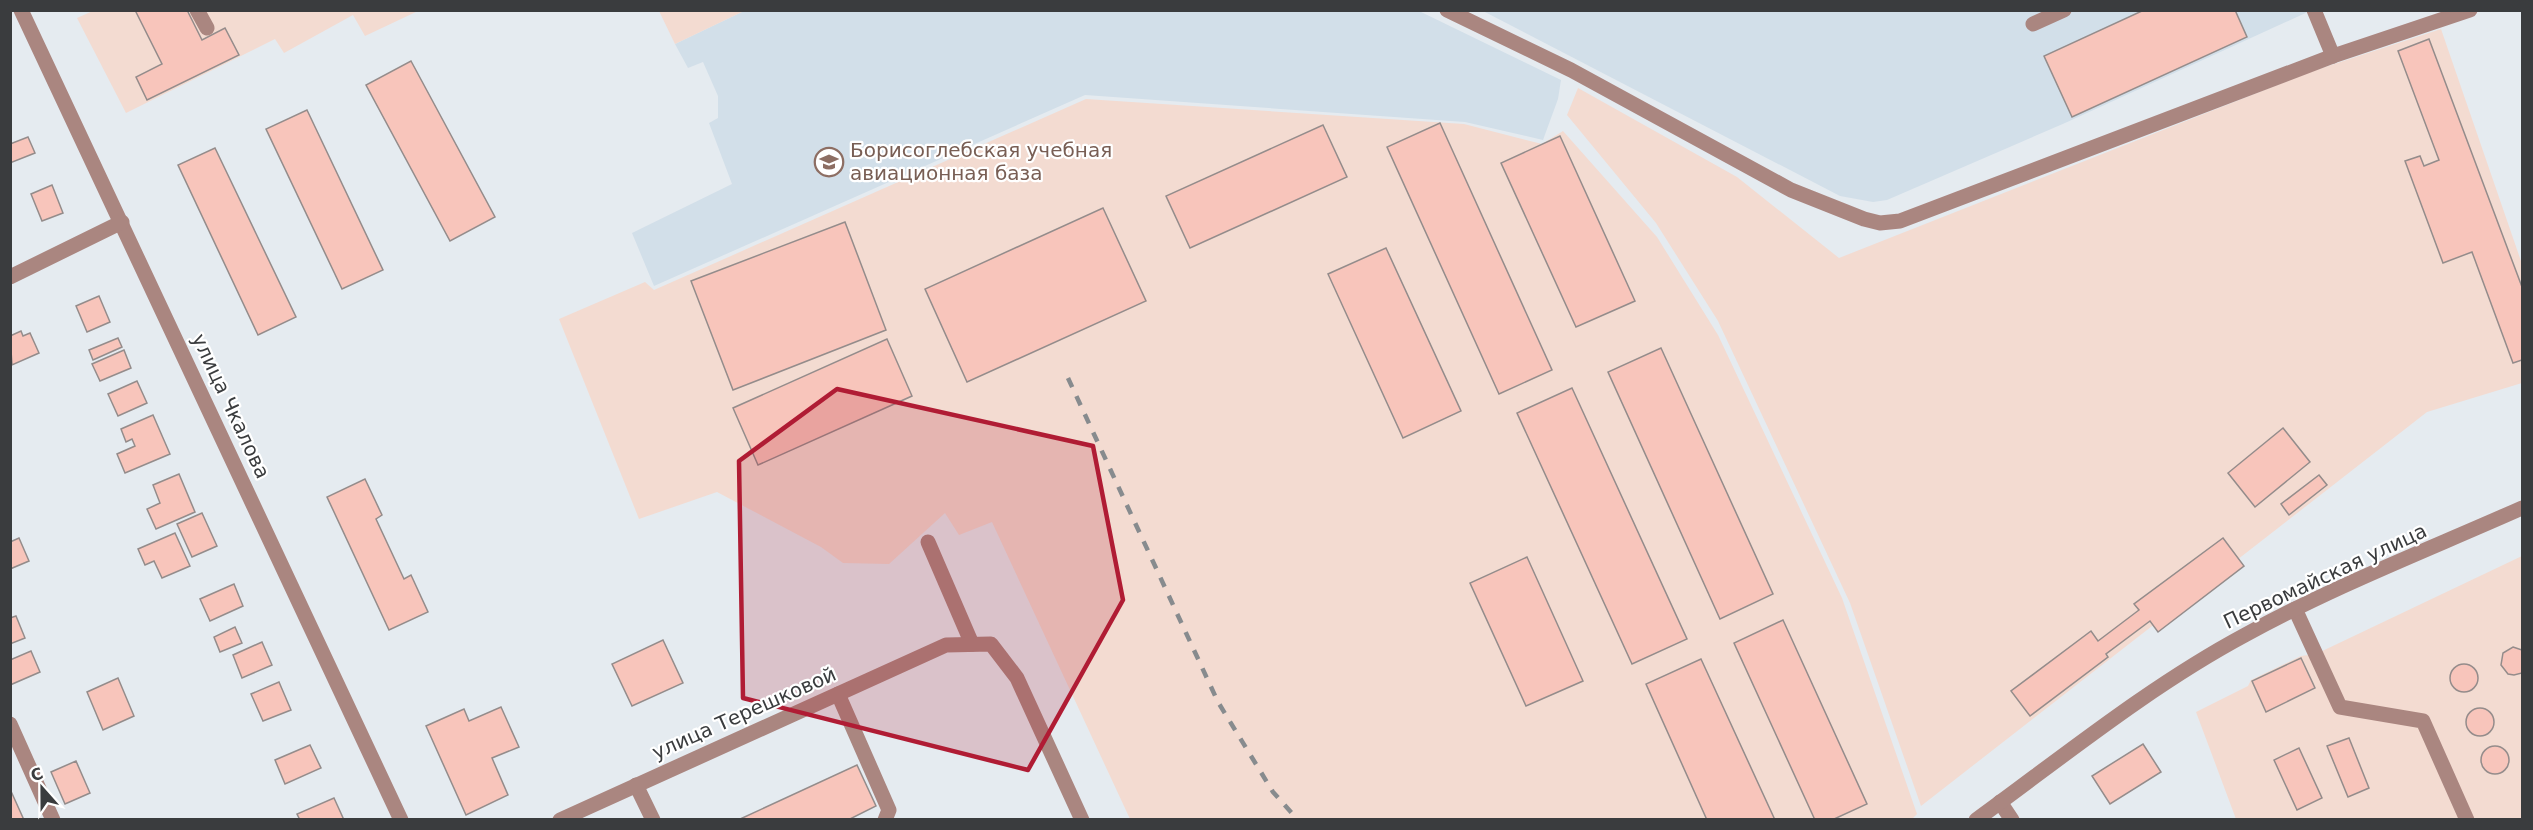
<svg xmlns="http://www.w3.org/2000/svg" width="2533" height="830" font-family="'DejaVu Sans',sans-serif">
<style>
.built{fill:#d2dfe9}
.industrial{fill:#f3dbd1}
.building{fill:#f8c5bb;stroke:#948c8b;stroke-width:1.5}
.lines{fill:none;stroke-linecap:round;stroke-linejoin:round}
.minor{stroke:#aa8680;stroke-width:15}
.rail{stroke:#878b8e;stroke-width:4.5;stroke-dasharray:10 10;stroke-linecap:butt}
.marked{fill:#b01c34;fill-opacity:0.2;stroke:#b01c34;stroke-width:4.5;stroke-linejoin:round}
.labels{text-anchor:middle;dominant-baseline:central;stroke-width:4.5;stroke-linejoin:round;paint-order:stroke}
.education-label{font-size:20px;fill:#785e54;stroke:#fff;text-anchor:start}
.street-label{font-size:20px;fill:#3a3c3e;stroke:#fff}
</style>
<rect width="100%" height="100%" fill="#e5ebf0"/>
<g class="built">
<polygon points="744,11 1419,11 1561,80 1558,99 1543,140 1465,122 1085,95 654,286 632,233 732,184 709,123 718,118 718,96 703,62 688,68 675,44"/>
<polygon points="1483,11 2310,11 2065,123 1887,200 1873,202 1840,196"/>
</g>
<g class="industrial">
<polygon points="95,10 418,11 365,36 353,15 284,53 275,39 126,113 77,18"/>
<polygon points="659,11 744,11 675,44"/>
<polygon points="2441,29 2522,264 2522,383 2427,412 1921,806 1850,603 1718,321 1656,223 1567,115 1578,88 1737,177 1839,258 2310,72"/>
<polygon points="1086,99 1464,124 1542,144 1563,131 1657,237 1718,335 1842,598 1917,814 1911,820 1130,819 992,522 959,535 945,513 889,564 843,563 821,547 717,492 639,519 559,319 645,282 654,290"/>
<polygon points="2522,556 2522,819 2236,819 2196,712 2248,686 2251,680 2301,656 2316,654"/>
</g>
<g class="building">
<polygon points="135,10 187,10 202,40 225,28 239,55 147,100 136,77 162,64"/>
<polygon points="2144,10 2235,10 2247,37 2072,117 2044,56"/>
<polygon points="2429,39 2522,287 2522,360 2513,363 2472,252 2443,263 2405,161 2420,156 2424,166 2439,160 2398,51"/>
<polygon points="411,61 495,217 450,241 366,85"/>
<polygon points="307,110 383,270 342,289 266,129"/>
<polygon points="1440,123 1552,370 1499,394 1387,147"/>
<polygon points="1323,125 1347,177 1190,248 1166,196"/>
<polygon points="1560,136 1635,301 1576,327 1501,163"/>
<polygon points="28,137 35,153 10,163 10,144"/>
<polygon points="215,148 296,317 258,335 178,165"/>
<polygon points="52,185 63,213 42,221 31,194"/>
<polygon points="1103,208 1146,301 967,382 925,289"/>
<polygon points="845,222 886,330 733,390 691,281"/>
<polygon points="1386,248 1461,411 1403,438 1328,274"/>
<polygon points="99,296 110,322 87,332 76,306"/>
<polygon points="21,331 23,336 30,333 39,353 12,365 10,336"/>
<polygon points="118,338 122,347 93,360 89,350"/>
<polygon points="887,339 912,396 758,465 733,408"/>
<polygon points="1661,348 1773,594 1720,619 1608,372"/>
<polygon points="124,350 131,368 100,381 92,364"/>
<polygon points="137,381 147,403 118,416 108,394"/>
<polygon points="1572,388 1687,639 1632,664 1517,413"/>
<polygon points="153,415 170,454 125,473 117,454 135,446 132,439 126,442 121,429"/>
<polygon points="2283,428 2310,462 2255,507 2228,473"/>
<polygon points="179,474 195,512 156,529 147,509 160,503 153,485"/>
<polygon points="2319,475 2327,485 2289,515 2281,504"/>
<polygon points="365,479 382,515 376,519 404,579 411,575 428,612 389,630 327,497"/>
<polygon points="202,513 217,546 192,557 177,524"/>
<polygon points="175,533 190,566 162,578 154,561 145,565 138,549"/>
<polygon points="19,538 29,561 10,569 10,542"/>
<polygon points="2223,538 2244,566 2158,632 2150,621 2106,654 2108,657 2030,716 2011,691 2091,631 2098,641 2139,610 2134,604"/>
<polygon points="1527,557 1583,681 1526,706 1470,583"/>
<polygon points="234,584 243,606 210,621 200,599"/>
<polygon points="16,616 25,638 10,644 10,618"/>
<polygon points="1783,620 1867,804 1832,820 1815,820 1734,643"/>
<polygon points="235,627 242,643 220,652 214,637"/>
<polygon points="663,640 683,683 632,706 612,664"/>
<polygon points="262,642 272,665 242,678 233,655"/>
<polygon points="2513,647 2522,650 2522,673 2514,675 2508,674 2501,665 2503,653"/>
<polygon points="31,651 40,672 10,685 10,660"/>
<polygon points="2301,658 2315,688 2266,712 2252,681"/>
<polygon points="1701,659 1775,820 1707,820 1646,684"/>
<circle cx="2464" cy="678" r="14"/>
<polygon points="118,678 134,716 103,730 87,692"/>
<polygon points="279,682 291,710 263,721 251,694"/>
<polygon points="501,707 519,747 492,758 508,795 466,815 426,726 464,709 469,721"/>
<circle cx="2480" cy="722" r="14"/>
<polygon points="2349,738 2369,788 2348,797 2327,746"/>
<polygon points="2143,744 2161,772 2110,804 2092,776"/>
<polygon points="310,745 321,768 285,784 275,760"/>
<circle cx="2495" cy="760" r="14"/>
<polygon points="2299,748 2322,798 2297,810 2274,760"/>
<polygon points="76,761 90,793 65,804 51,772"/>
<polygon points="857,765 876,806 848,820 738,820"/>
<polygon points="10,789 24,820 10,820"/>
<polygon points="334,798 344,820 300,820 297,814"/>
</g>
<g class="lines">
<g class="minor">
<polyline points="21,10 401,820"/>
<polyline points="197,10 207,28"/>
<polyline points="1447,10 1571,70 1791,190 1864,219 1880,223 1900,221 2333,56 2470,10"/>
<polyline points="2314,10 2333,56"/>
<polyline points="2033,24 2064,10"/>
<polyline points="10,277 122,222"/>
<polyline points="928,542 972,644"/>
<polyline points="2295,609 2340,707 2423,721 2467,820"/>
<polyline points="838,694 889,810 885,820"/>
<polyline points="10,724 53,820"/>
<polyline points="636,785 653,820"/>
<polyline points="2000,802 2012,820"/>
<polyline points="560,820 946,645 991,644 1017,678 1082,820"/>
<path d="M1976 820C2064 756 2150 686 2245 635 2334 586 2430 549 2522 508"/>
</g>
<polyline class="rail" points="1068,378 1218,702 1273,792 1298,820"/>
</g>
<path class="marked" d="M837 389 1093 446 1123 600 1028 770 743 698 739 461Z"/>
<defs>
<g id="university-ring" transform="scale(1.5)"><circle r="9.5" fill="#fff" stroke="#8d6e63" stroke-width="1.5"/><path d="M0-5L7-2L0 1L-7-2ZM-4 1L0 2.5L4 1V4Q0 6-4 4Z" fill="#8d6e63"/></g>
</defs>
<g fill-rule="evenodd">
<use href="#university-ring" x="829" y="162"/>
</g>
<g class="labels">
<g class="education-label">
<text x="850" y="150">Борисоглебская учебная<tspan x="850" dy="23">авиационная база</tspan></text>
</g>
<g class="street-label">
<text transform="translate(231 406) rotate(65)">улица Чкалова</text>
<text transform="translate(2325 576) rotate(-25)">Первомайская улица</text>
<text transform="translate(744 713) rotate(-24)">улица Терешковой</text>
</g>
</g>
<rect width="2533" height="830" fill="none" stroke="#3a3c3e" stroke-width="24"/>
<g transform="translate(42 788) rotate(339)" stroke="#ffffff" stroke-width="4.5" paint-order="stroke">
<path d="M0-4.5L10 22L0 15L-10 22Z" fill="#3a3c3e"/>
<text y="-9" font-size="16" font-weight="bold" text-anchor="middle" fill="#3a3c3e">С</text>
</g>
</svg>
